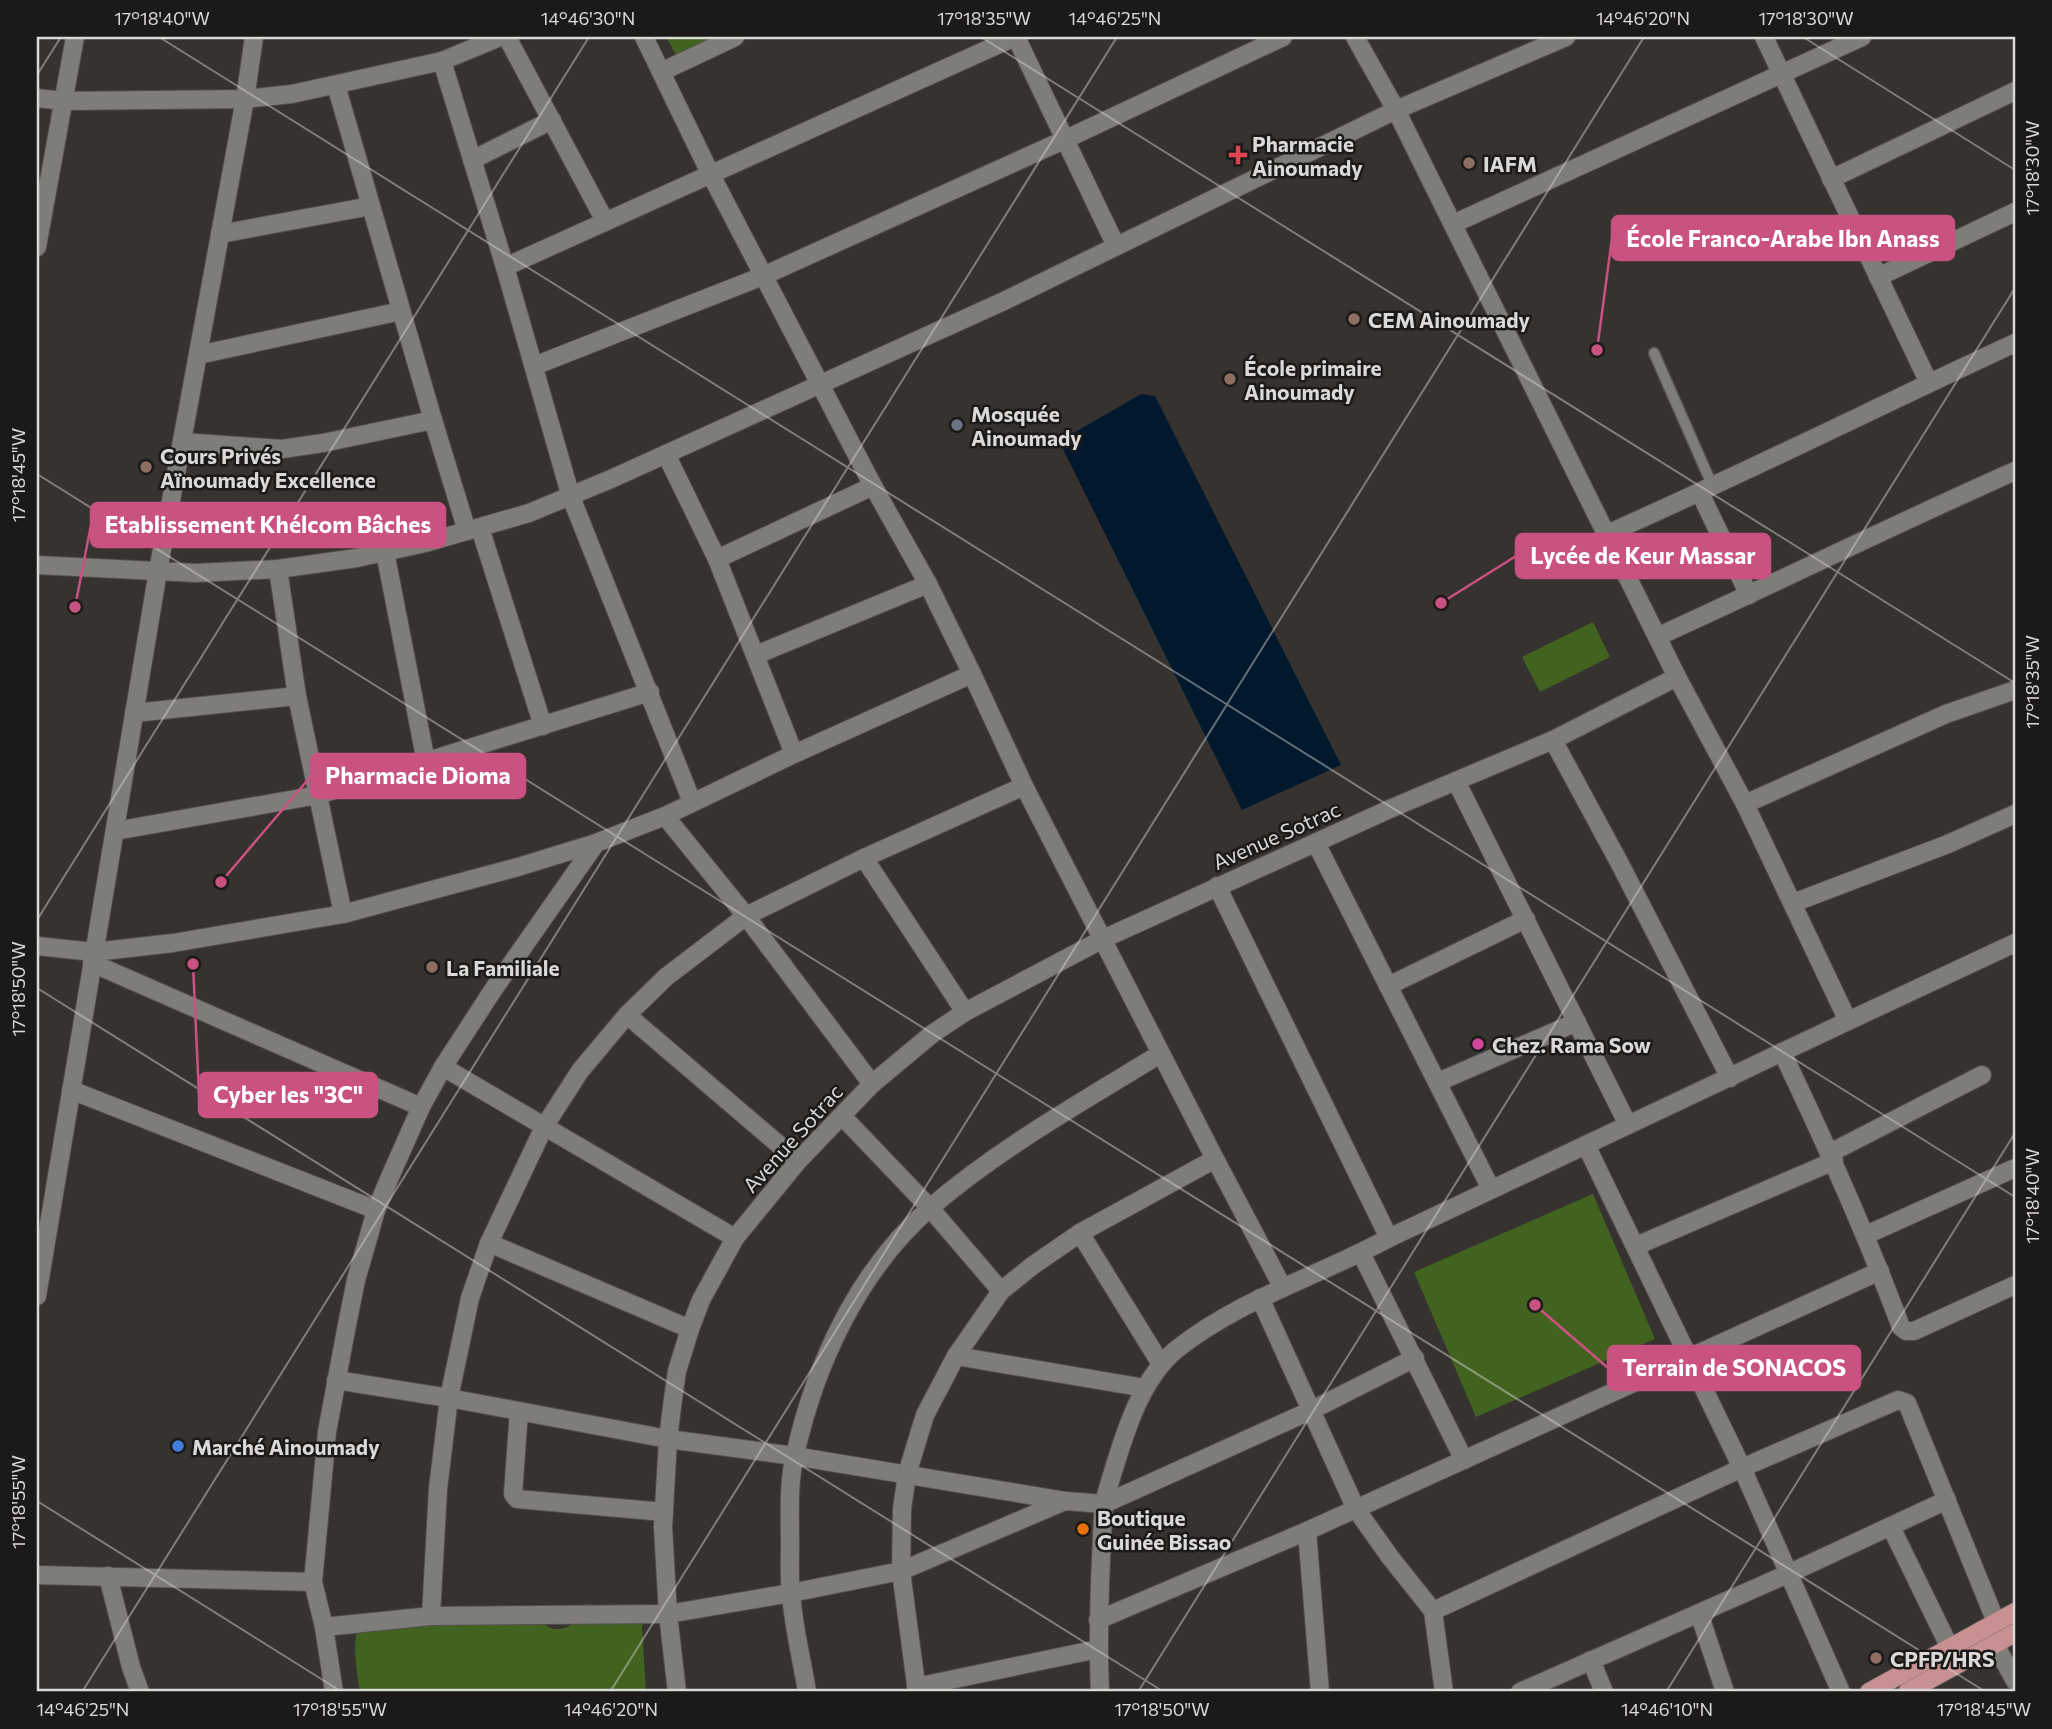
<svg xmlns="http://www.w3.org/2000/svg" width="2052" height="1729" font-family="Commissioner,sans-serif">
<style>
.green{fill:#426320}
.water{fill:#02182c}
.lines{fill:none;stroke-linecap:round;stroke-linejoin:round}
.service-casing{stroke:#514f4e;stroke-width:13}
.minor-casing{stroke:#514f4e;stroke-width:20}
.tertiary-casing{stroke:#514f4e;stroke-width:20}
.primary-casing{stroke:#514f4e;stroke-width:20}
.service{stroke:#7f7d7a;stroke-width:10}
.minor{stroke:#7f7d7a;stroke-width:18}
.tertiary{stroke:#7f7d7a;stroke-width:18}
.primary{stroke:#c89191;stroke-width:18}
.ticks{fill:none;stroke:#dbd9d8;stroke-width:2;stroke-opacity:0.45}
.health-dot{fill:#e0444e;stroke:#1b1a19;stroke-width:2.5}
.education-dot{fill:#8d6e63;stroke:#1b1a19;stroke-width:2.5}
.worship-dot{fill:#6b7280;stroke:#1b1a19;stroke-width:2.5}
.hotel-dot{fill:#d1479c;stroke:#1b1a19;stroke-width:2.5}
.shop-dot{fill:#3f7fe0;stroke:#1b1a19;stroke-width:2.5}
.food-dot{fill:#e8710a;stroke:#1b1a19;stroke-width:2.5}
.labels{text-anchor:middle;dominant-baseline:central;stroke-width:5;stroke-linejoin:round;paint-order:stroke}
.poi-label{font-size:21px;font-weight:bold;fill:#dbd9d8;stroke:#1b1a19;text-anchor:start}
.street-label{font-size:21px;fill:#dbd9d8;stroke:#1b1a19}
.leader{fill:none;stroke:#ca5280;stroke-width:2.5}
.callout-dot{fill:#ca5280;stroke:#1b1a19;stroke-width:2.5}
.callout{fill:#ca5280;stroke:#ca5280;stroke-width:2.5}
.callout-label{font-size:23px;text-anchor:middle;font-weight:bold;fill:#fff}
.neatline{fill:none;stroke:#dbd9d8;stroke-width:2.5}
.ticks-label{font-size:18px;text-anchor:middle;fill:#dbd9d8}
</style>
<rect width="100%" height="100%" fill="#353230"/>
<g class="green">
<polygon points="666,37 715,37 677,57"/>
<polygon points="1593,622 1610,657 1540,692 1522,657"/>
<polygon points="1593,1194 1655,1339 1476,1417 1414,1272"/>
<path d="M583 1604 641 1610 646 1692H360C358 1677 349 1636 362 1624 372 1615 390 1611 402 1609 419 1607 518 1609 532 1614 543 1619 546 1633 564 1628 576 1625 579 1614 583 1604Z"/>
</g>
<polygon class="water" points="1141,394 1155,396 1341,765 1242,810 1062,447 1065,438"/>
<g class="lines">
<g class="service-casing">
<polyline id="service" points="1654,353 1713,487"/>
</g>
<g class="minor-casing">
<g id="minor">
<polyline points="507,37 605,221"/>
<polyline points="644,37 710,173 873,486 928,584 972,674 1024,786 1215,1159 1283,1288"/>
<polyline points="1016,37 1116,246"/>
<polyline points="1764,37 1929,383"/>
<polyline points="442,61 505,267 571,497 692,802"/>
<polyline points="661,72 735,37"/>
<polyline points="336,85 433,420 467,531"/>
<polyline points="37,98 64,101 245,99 292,94 442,61 500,37"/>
<polyline points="472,160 552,120"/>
<polyline points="1831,179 2015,91"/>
<polyline points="1453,224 1862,37"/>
<polyline points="220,234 371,206"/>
<polyline points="505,267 1015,37"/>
<polyline points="1878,277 2015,212"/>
<polyline points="198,355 401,311"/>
<polyline points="534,366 763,276 1064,140 1283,37"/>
<polyline points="182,442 282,449 323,443 433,420"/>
<polyline points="666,454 717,559 794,754"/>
<polyline points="1700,493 1749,595"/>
<polyline points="480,528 543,726"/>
<path d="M1607 534C1745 473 1879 406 2015 343"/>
<polyline points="385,552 426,762"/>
<polyline points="717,559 873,486"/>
<polyline points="278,569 297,696 343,914"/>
<path d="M1659 636C1778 582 1895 524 2015 471"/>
<polyline points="756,655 928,584"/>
<polyline points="134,713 297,696"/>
<polyline points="1553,740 1620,864 1730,1078"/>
<polyline points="1456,781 1628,1125"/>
<polyline points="1745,804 1946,714 2015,690"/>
<polyline points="665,816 746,916 872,1084"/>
<polyline points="115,831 318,795 650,692"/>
<polyline points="1316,843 1491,1189"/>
<polyline points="864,858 965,1012"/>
<polyline points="1217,886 1389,1238"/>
<polyline points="1793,903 1948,844 2015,814"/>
<polyline points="37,946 94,952 173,943 343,914 518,867 596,843 665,816 794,754 972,674"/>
<polyline points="92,963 421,1107"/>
<polyline points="1388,986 1526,919"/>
<polyline points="627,1015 798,1161"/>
<path d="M1782 1052C1825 1142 1866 1233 1901 1327L1906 1331H1914L2015 1285"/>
<polyline points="443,1067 735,1238"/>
<polyline points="1438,1082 1577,1022"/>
<polyline points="71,1090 376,1210"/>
<polyline points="842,1116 930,1208 1001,1291"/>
<polyline points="1586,1145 1742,1468 1841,1692"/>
<polyline points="1830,1153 1982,1075"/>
<polyline points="1080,1233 1161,1364"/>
<polyline points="1866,1235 2015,1168"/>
<polyline points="489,1243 690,1329"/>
<polyline points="1636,1246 1834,1161"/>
<polyline points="1361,1253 1464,1460"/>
<polyline points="37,1296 158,571 245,99 254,37"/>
<polyline points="1260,1298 1356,1509 1390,1557 1433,1611 1444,1692"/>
<polyline points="956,1356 1145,1388"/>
<polyline points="336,1380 449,1398 668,1439 794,1456 1065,1501 1104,1504 1312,1410 1415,1358"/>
<polyline points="519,1411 513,1494 517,1499 664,1512"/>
<polyline points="1891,1527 1950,1648"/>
<polyline points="1307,1531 1320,1692"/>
<polyline points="37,1575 313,1582"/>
<polyline points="108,1576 131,1667 140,1692"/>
<polyline points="1433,1611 1742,1468 1898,1400 1907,1403 1996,1622"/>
<polyline points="1699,1613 1725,1692"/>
<polyline points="431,1616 668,1614 791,1593 901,1571 1065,1501"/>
<polyline points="1098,1620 1307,1531 1880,1271"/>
<polyline points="324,1627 431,1616 438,1489 449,1398 470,1298 489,1243 544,1127 580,1071 627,1015 666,977 746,916 864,858 1024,786"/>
<polyline points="1995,1644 2015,1681"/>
<polyline points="1591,1660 1604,1692"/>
<polyline points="916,1687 1098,1649"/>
<polyline points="334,1692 324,1627 313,1582 327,1432 346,1330 356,1280 369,1235 376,1210 393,1170 421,1107 443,1067 493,990 596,843"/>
<path d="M807 1692C802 1659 793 1626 791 1593 789 1577 790 1561 790 1545 790 1515 788 1484 795 1455 815 1364 859 1269 931 1207 1001 1147 1082 1102 1160 1054"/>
<polyline points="917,1692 901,1571 902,1509 907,1474 925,1415 956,1356 1001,1291 1032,1266 1080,1233 1215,1159"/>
<path d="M1100 1692C1098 1648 1099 1604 1101 1559 1102 1542 1102 1523 1104 1506 1105 1496 1109 1485 1112 1475 1125 1432 1141 1378 1177 1349 1240 1299 1319 1276 1389 1238L1848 1021"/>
<polyline points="1520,1692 1790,1573 1947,1500"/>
</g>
</g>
<g class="tertiary-casing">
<g id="tertiary">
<polyline points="37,247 75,37"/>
<polyline points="37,565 196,573 278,569 357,558 425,543 529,513 611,479 1004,301 1396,110 1566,37"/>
<polyline points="1677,677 1745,804 1848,1021 2015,943"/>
<polyline points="677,1692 668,1614 663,1527 668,1439 673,1399 677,1371 690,1329 701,1300 735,1238 798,1161 872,1084 932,1034 965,1012 1103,939 1392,808 1553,740 1677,677 1396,110 1355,37"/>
</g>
</g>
<g class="primary-casing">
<g id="primary">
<polyline points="1869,1692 2015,1612"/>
<polyline points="1907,1692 2015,1633"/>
</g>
</g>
<use href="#service" class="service"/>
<use href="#minor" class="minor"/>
<use href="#tertiary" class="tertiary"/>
<use href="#primary" class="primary"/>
</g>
<path class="ticks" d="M159 37 2015 1197M981 37 2015 683M1803 37 2015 170M37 75 61 37M37 474 1986 1692M37 920 589 37M37 988 1164 1692M37 1501 342 1692M82 1692 1117 37M610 1692 1644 37M1138 1692 2015 288M1666 1692 2015 1133"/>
<path class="health-dot" d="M1234.5 144.5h7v7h7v7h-7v7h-7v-7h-7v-7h7z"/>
<g class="education-dot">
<circle cx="1469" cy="163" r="7"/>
<circle cx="1354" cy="319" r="7"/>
<circle cx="1230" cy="379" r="7"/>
<circle cx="146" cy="467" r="7"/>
<circle cx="432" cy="967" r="7"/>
<circle cx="1876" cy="1658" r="7"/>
</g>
<circle class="worship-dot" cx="957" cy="425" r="7"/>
<circle class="hotel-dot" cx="1478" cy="1044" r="7"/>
<circle class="shop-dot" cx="178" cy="1446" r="7"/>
<circle class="food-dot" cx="1083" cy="1529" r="7"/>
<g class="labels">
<g class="poi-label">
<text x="1252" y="143">Pharmacie<tspan x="1252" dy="24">Ainoumady</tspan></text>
<text x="1483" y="163">IAFM</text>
<text x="1368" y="319">CEM Ainoumady</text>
<text x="1244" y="367">École primaire<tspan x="1244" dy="24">Ainoumady</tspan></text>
<text x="971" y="413">Mosquée<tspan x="971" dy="24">Ainoumady</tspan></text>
<text x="160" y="455">Cours Privés<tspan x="160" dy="24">Aïnoumady Excellence</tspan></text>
<text x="446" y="967">La Familiale</text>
<text x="1492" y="1044">Chez. Rama Sow</text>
<text x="192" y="1446">Marché Ainoumady</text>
<text x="1097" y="1517">Boutique<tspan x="1097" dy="24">Guinée Bissao</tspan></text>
<text x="1890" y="1658">CPFP/HRS</text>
</g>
<g class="street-label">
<text transform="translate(1276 835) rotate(-24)">Avenue Sotrac</text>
<text transform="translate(792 1138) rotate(-48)">Avenue Sotrac</text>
</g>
</g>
<path class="leader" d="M1597 350L1612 238M75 607L91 525M1441 603L1516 556M221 882L311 776M193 964L199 1095M1535 1305L1608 1368"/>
<g class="callout-dot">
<circle cx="1597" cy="350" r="7"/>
<circle cx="75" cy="607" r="7"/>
<circle cx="1441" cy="603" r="7"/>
<circle cx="221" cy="882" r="7"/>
<circle cx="193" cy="964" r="7"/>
<circle cx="1535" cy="1305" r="7"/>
</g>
<g class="callout">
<rect x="1612" y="216" width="342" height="44" rx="7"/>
<rect x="91" y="503" width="354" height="44" rx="7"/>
<rect x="1516" y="534" width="254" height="44" rx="7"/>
<rect x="311" y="754" width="214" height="44" rx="7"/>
<rect x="199" y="1073" width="178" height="44" rx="7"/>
<rect x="1608" y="1346" width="252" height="44" rx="7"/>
</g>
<g class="callout-label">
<text x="1783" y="247">École Franco-Arabe Ibn Anass</text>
<text x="268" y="533">Etablissement Khélcom Bâches</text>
<text x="1643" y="564">Lycée de Keur Massar</text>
<text x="418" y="784">Pharmacie Dioma</text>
<text x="288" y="1103">Cyber les "3C"</text>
<text x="1734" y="1376">Terrain de SONACOS</text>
</g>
<rect width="2052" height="1729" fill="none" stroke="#1b1a19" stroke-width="77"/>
<rect x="38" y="38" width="1976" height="1652" class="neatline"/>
<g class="ticks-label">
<text x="162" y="25">17°18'40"W</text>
<text x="588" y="25">14°46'30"N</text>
<text x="984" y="25">17°18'35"W</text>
<text x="1115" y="25">14°46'25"N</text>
<text x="1643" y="25">14°46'20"N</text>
<text x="1806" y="25">17°18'30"W</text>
<text transform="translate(2033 168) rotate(-90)" y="6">17°18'30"W</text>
<text transform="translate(19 475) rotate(-90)" y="6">17°18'45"W</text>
<text transform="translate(2033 682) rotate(-90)" y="6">17°18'35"W</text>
<text transform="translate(19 989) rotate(-90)" y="6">17°18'50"W</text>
<text transform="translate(2033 1196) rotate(-90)" y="6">17°18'40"W</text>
<text transform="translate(19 1502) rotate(-90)" y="6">17°18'55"W</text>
<text x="83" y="1716">14°46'25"N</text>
<text x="340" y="1716">17°18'55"W</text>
<text x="611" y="1716">14°46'20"N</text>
<text x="1162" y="1716">17°18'50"W</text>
<text x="1667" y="1716">14°46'10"N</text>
<text x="1984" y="1716">17°18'45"W</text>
</g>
</svg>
